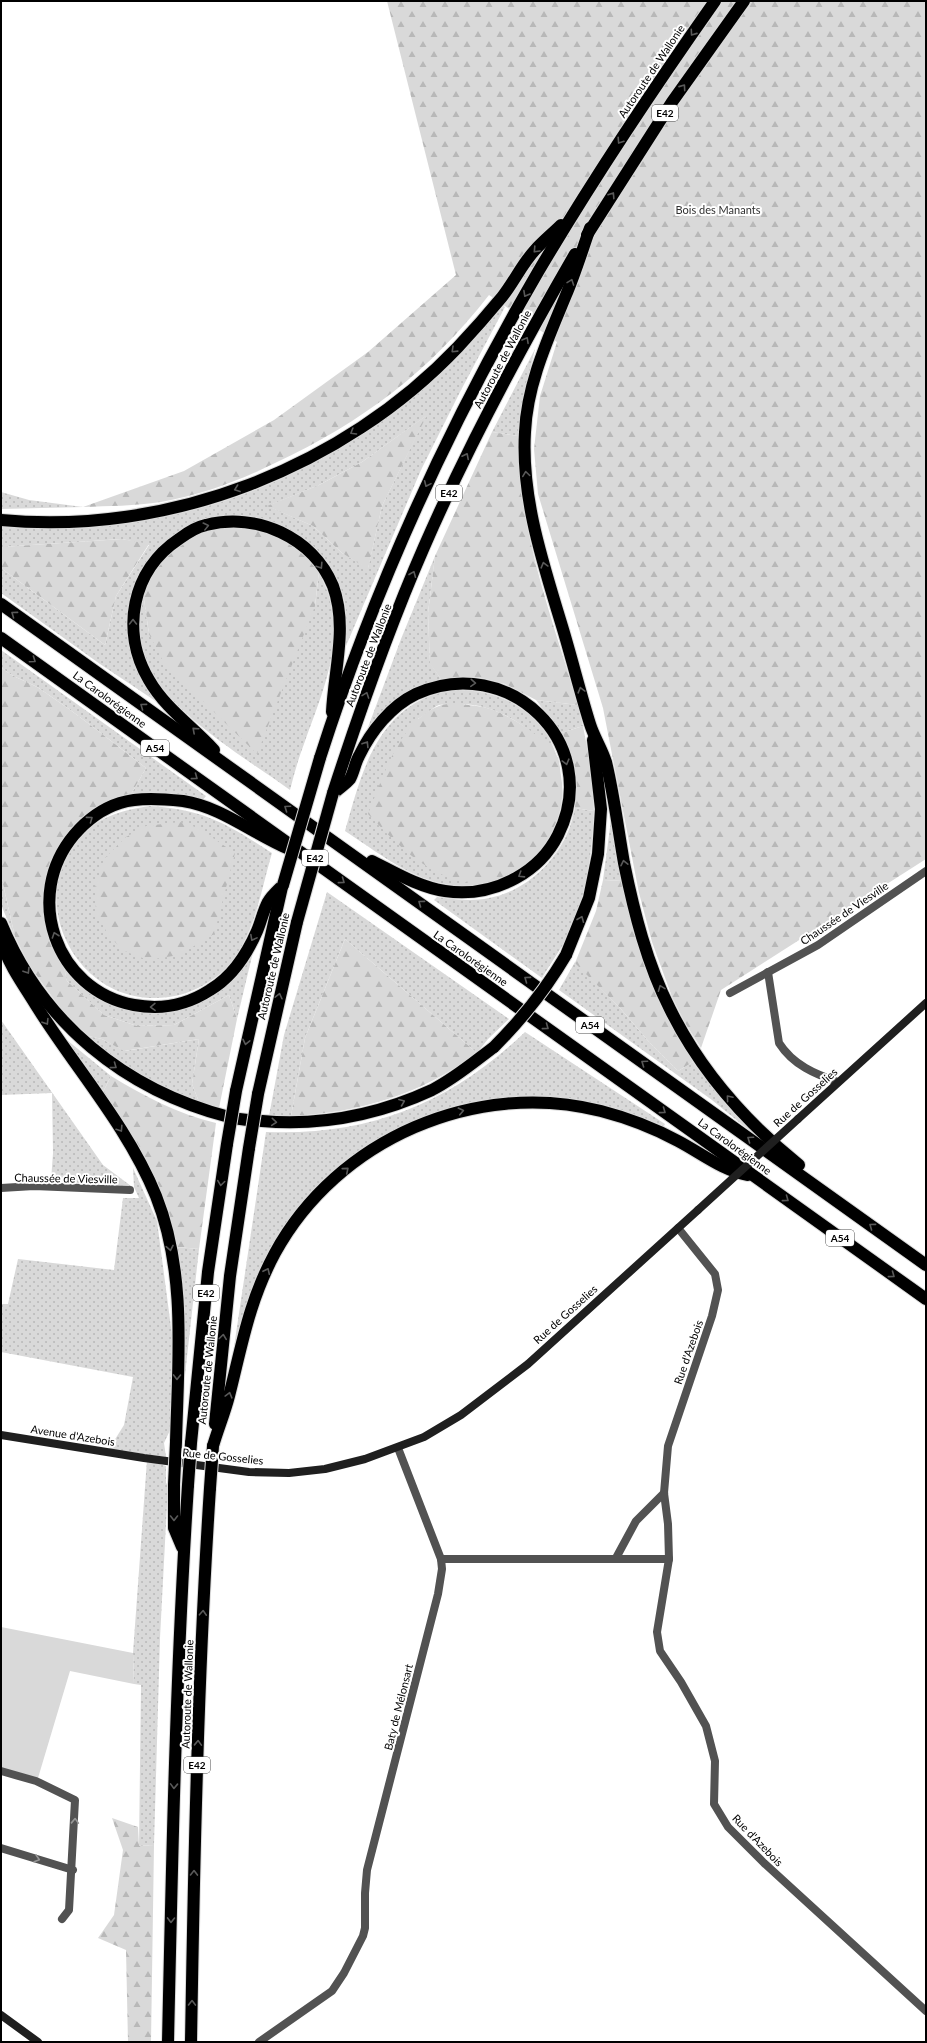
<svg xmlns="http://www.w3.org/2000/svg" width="927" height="2043" font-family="Lato,sans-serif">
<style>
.grass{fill:url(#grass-dots);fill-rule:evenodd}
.forest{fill:url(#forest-firs)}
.garden{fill:#d9d9d9}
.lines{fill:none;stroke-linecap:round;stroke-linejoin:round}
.highway-casing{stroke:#dbdbdb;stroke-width:14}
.street{stroke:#525252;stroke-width:8}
.secondary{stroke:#1f1f1f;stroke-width:8}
.highway{stroke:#000;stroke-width:12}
.highway-bridge-casing{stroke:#dbdbdb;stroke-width:14;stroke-linecap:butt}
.secondary-bridge{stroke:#1f1f1f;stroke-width:8}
.highway-bridge{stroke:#000;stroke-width:12}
.oneway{stroke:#595959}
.oneway2{stroke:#979797}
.labels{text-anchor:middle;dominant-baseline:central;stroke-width:4;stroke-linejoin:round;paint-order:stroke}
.shield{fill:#fff;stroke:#4c4c4c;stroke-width:1}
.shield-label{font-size:10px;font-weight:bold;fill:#000}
.street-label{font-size:11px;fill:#000;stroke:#fff}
.park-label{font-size:11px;fill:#303030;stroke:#fff}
</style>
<defs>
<pattern id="grass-dots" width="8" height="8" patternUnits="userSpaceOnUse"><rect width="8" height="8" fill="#d9d9d9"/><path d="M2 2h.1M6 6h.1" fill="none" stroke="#b8b8b8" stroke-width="1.8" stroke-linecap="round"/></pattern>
<pattern id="forest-firs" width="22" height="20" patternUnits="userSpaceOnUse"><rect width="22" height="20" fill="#d9d9d9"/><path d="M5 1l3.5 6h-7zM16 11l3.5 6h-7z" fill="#b8b8b8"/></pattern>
</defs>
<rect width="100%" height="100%" fill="#fff"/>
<g class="grass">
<path d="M502 305 505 307 460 392 421 470 346 646C346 628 348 607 341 590 322 542 273 510 222 516 216 516 210 519 204 521 151 537 118 594 130 649 134 668 147 686 157 702L100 664 1 593V568L105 645 116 596 149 545 122 539 1 547V525C199 544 379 458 502 305ZM426 416 382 506 368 568 342 553 313 526 268 506 319 485 362 462Z"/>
<polygon points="535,349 522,405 518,436 492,432"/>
<polygon points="1,492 29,500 83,507 1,509"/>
<polygon points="435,556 428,613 430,663 441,679 410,691 367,730 401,639"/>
<path d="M319 571C322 580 328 590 330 600 343 649 320 699 304 744 298 759 294 775 290 790 246 758 161 709 144 656 137 635 139 613 143 592L149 634 315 606Z"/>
<path d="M1 650 206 796 202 801 130 796 146 768C112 742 79 715 43 691 30 681 13 679 1 667Z"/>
<path d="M457 690C493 690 528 704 548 736 552 743 555 751 558 759 533 728 496 702 455 704 450 705 444 704 439 705 432 708 425 715 418 719L486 884C428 894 391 861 345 831 360 779 374 715 433 695 441 692 450 691 457 690Z"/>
<polygon points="536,700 578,705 583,726 561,733"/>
<path d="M149 806C204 809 227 824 272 853 261 890 255 934 229 965 214 982 191 994 169 997 71 1011 14 882 95 824 111 813 131 809 149 806Z"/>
<path d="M575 808 594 811C592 850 588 888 573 925 565 944 552 961 542 978L434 900 437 897C454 899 471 902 489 898 523 892 553 865 567 834 571 826 573 816 575 808Z"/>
<polygon points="611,820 624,881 603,880"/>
<polygon points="1,875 15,937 1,905"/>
<polygon points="327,892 509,1019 488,1039 477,1053 345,939 305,1038 291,1116 269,1116 284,1035"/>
<polygon points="254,948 237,1019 229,995 174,1025 137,1026 104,1015 67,981 63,963 112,1003 196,1003"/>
<polygon points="575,962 620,1008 650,1043 678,1071 693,1062 717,1093 762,1141 712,1100 559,990"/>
<polygon points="1,1020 103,1165 131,1186 51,1181 53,1153 52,1093 1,1095"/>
<path d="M525 1032 665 1124 663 1128 510 1099 475 1103 448 1110 326 1180 255 1287 234 1347 266 1132C370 1136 451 1103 525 1032Z"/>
<polygon points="62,1036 111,1076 103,1092"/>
<polygon points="88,1036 102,1039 125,1051 199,1039 192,1084 199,1102 164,1088 118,1061"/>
<polygon points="133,1168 157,1221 174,1350 173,1424 164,1443 166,1457 109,1449 124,1425 133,1377 1,1352 1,1304 8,1304 18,1259 114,1270 123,1198 139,1198 134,1187"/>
<polygon points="177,1247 199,1249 184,1384 183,1284"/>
<polygon points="147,1460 166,1466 166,1483 168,1485 160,1638 154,1845 139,1846 141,1685 134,1684 133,1653"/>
</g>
<g class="forest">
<path d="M387 1H926V859L721 990 701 1048 685 1023 672 997 652 942 639 893 603 708 538 494 534 449 540 396 557 342 489 295C430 371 363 422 275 463 239 481 201 495 161 502 135 506 108 506 83 507L184 471 274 420 368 352 456 275Z"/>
<polygon points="427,415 382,506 368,569 342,553 313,526 267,506 319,485 362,462"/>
<path d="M492 432 518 436C519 450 518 465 520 479 528 556 556 631 578 705L536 700 505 684 482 678 465 677 441 679 430 664 428 613 435 556Z"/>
<path d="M227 526C267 526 293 540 319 571L315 606 257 754 164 663 149 634 143 592 153 573 164 558 182 543 203 531Z"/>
<polygon points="122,539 149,544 116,596 105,645 1,568 1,547"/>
<path d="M1 667C13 679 30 681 43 691 79 715 112 742 146 768L130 796 87 815 46 883 67 981 104 1015 137 1026 174 1025 229 995 237 1019 219 1108 199 1102 192 1084 199 1039 124 1051 102 1039 88 1036 66 1016 29 965 15 937 1 875Z"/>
<path d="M463 704C473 706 484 706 493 710 513 717 547 739 558 758 560 763 560 770 561 776 572 832 516 899 456 880 419 868 394 841 368 814 383 778 399 721 439 706 446 703 456 704 463 704Z"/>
<path d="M583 726 591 768 594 811 575 808C576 778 575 760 561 733Z"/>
<polygon points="180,822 198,828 235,853 214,934 179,955 148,960 124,951 109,936 96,913 95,888 104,859 126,837 146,826"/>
<polygon points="603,880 624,881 685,1046 693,1062 678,1071 650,1043 620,1008 575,963 596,911"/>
<path d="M345 939 477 1053C422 1094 359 1113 291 1116L305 1038Z"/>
<path d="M111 1076C144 1096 178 1114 216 1123L199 1249 177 1247 169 1218 103 1092Z"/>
<polygon points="112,1818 138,1827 139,1846 154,1845 151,2042 128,2042 126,1950 98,1938 114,1915 123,1850"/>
</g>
<polygon class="garden" points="1,1627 133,1653 134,1684 70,1671 38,1778 1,1771"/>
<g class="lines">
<g class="highway-casing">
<g id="highway">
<path d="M590 228C582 251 575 274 566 295 548 339 527 384 525 432 521 498 543 563 562 626 572 659 580 692 590 724 594 737 602 749 606 762 614 795 618 829 624 863 634 912 647 964 670 1009 700 1070 746 1122 799 1165"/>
<polyline points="587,235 672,102 744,1"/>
<path d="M1 520C168 536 343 468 458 347 473 331 488 314 502 297 514 282 522 264 535 250 543 241 553 233 561 225"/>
<polyline points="1,604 926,1265"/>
<polyline points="1,638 926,1299"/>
<path d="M214 750C193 727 165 708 149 680 120 631 132 570 179 539 187 533 196 527 206 525 256 512 313 537 333 586 348 627 334 670 332 712"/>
<path d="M320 758C374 589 449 425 538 272 593 179 653 89 715 1"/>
<path d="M333 793C360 710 389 627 424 547 468 446 520 349 575 254"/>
<path d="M334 793C339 788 346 784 350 779 354 772 355 763 359 756 371 731 391 706 416 694 508 652 604 743 558 835 549 853 534 868 516 878 494 890 471 895 445 891 419 887 396 873 372 861"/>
<path d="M283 885C278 890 271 896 268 902 263 911 261 922 257 931 247 954 232 977 210 990 187 1005 161 1010 134 1005 55 990 23 896 74 835 86 821 101 809 120 803 139 797 163 799 183 801 222 807 253 834 289 849"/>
<path d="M1 923C42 1023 125 1090 229 1117 239 1120 251 1120 262 1121 321 1126 378 1115 432 1090 454 1079 474 1062 494 1047"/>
<path d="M2 928C2 933 1 941 3 946 10 967 25 987 37 1007 76 1069 128 1127 156 1196 187 1274 178 1360 176 1442"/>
<polyline points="566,955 589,898 598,854 601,809 593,740"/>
<polyline points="236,1091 282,887"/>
<polyline points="258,1094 297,922"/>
<polyline points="215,1424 230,1276 249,1148"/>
<polyline points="191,1443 208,1272 227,1144"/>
<path d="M213 1446C218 1429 225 1412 229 1396 242 1345 249 1301 275 1253 337 1139 476 1079 601 1111 628 1118 654 1128 678 1141 701 1153 723 1171 748 1175"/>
<polyline points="174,1484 174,1528 182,1547"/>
<path d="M168 2042C172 1856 176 1671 188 1485"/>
<path d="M191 2042C194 1857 198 1672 210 1488"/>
</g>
</g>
<g class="street">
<path d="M768 972 779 1043C793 1065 815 1074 838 1082"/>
<polyline points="730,993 818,945 926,871"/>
<polyline points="1,1188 34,1186 130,1190"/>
<polyline points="678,1228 715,1274 718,1290 712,1316 668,1446 664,1493 668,1524 669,1559 657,1632 660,1651 681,1682 706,1726 715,1761 714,1804 728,1827 764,1863 926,2011"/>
<polyline points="616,1558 636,1521 664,1493"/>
<polyline points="441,1559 669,1559"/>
<polyline points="1,1771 36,1781 75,1800 69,1910 62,1919"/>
<polyline points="1,1848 73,1870"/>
<polyline points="259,2042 332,1991 344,1973 363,1936 365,1928 365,1893 367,1870 438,1594 442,1569 441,1559 398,1448"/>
</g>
<g class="secondary">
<polyline points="798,1119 926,1003"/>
<polyline points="1,1435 144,1458 249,1472 289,1473 325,1469 365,1459 424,1437 461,1415 528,1364 698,1210"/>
<polyline points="1,2015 38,2042"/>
</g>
<use href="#highway" class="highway"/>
<g class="highway-bridge-casing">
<g id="highway-bridge">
<polyline points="283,885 320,758"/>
<polyline points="297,922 333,793"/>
<path d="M494 1047C522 1019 546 989 566 955"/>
<polyline points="227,1144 236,1091"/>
<polyline points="249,1148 258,1094"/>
<polyline points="174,1484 176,1442"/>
<polyline points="188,1485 191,1443"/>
<polyline points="210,1488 213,1446"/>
</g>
</g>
<polyline class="secondary-bridge" points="698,1210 798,1119"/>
<use href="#highway-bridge" class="highway-bridge"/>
</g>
<defs><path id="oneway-chevron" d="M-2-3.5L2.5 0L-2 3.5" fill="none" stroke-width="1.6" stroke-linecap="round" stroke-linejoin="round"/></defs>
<g class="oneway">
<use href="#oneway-chevron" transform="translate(693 33) rotate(125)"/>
<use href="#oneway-chevron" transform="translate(683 87) rotate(-55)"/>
<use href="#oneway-chevron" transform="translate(620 141) rotate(123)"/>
<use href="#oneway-chevron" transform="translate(612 195) rotate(-57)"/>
<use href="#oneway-chevron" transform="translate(536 250) rotate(133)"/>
<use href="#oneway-chevron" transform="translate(571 282) rotate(-70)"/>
<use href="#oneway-chevron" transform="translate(526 294) rotate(119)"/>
<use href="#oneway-chevron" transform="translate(526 340) rotate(-61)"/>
<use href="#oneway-chevron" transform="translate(454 350) rotate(136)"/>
<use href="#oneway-chevron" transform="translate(353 432) rotate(149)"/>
<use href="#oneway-chevron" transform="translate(466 456) rotate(-63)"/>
<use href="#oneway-chevron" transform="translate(526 474) rotate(-98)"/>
<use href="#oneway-chevron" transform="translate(427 484) rotate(114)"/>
<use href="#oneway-chevron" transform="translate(237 489) rotate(160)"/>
<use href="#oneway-chevron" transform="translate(206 526) rotate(-14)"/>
<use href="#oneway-chevron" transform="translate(544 565) rotate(-105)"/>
<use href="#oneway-chevron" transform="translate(320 566) rotate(57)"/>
<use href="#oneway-chevron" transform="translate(413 574) rotate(-68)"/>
<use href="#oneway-chevron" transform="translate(14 614) rotate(-144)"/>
<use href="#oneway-chevron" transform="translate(133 622) rotate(-90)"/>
<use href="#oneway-chevron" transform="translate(33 660) rotate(35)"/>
<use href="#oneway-chevron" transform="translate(473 683) rotate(4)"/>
<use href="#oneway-chevron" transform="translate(581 690) rotate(-105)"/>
<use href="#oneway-chevron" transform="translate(366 695) rotate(-70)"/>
<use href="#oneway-chevron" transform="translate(143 706) rotate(-144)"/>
<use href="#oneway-chevron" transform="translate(195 730) rotate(-138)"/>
<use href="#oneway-chevron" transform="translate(366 744) rotate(-58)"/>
<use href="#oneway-chevron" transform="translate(566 762) rotate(75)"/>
<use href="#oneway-chevron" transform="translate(195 777) rotate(36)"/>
<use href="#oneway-chevron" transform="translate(287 808) rotate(-145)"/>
<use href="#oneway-chevron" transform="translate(90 819) rotate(-36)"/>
<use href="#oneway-chevron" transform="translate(624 863) rotate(-102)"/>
<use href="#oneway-chevron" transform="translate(521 875) rotate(148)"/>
<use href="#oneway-chevron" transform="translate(342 881) rotate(36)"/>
<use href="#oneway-chevron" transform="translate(421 903) rotate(-144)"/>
<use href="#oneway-chevron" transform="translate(581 919) rotate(-68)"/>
<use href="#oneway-chevron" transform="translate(55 935) rotate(-109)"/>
<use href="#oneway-chevron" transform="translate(253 938) rotate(118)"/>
<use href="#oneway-chevron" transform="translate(27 971) rotate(58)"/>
<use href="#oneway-chevron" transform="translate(527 979) rotate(-144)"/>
<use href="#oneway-chevron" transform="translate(661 988) rotate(-111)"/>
<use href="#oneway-chevron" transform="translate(279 996) rotate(-77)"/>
<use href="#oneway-chevron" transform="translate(153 1007) rotate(179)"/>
<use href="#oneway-chevron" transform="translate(46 1022) rotate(58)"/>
<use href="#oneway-chevron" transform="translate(546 1027) rotate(36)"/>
<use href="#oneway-chevron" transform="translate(246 1042) rotate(102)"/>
<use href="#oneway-chevron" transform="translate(644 1063) rotate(-145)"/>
<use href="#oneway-chevron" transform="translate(114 1066) rotate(36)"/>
<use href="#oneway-chevron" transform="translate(729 1098) rotate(-130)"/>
<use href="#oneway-chevron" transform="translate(402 1102) rotate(-22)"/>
<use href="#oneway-chevron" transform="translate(461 1111) rotate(-13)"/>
<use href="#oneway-chevron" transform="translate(663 1111) rotate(36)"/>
<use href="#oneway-chevron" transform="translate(274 1122) rotate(5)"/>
<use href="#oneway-chevron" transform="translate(120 1129) rotate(57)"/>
<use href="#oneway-chevron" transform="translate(750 1139) rotate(-145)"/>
<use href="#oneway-chevron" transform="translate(346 1170) rotate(-40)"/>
<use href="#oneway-chevron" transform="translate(221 1183) rotate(98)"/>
<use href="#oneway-chevron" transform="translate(786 1199) rotate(36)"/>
<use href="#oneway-chevron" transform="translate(872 1226) rotate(-144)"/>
<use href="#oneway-chevron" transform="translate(170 1248) rotate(79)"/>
<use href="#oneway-chevron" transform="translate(267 1271) rotate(-65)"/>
<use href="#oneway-chevron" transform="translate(892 1275) rotate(36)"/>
<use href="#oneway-chevron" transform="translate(223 1337) rotate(-83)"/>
<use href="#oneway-chevron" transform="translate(177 1377) rotate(91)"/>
<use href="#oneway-chevron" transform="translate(229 1395) rotate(-75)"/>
<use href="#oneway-chevron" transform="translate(174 1518) rotate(90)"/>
<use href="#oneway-chevron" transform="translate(203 1613) rotate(-87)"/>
<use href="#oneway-chevron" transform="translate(198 1743) rotate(-88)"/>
<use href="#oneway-chevron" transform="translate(174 1786) rotate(92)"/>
<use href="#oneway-chevron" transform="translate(194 1873) rotate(-89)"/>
<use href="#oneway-chevron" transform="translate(171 1920) rotate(91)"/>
<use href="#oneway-chevron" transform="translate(192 2003) rotate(-89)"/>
</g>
<g class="oneway2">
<use href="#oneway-chevron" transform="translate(75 1821) rotate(-88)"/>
<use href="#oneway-chevron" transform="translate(37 1859) rotate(17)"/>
</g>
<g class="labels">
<g class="shield">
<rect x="652" y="105" width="26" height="16" rx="3"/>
<rect x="436" y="485" width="26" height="16" rx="3"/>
<rect x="141" y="740" width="28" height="16" rx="3"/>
<rect x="302" y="850" width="26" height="16" rx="3"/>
<rect x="576" y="1017" width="28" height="16" rx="3"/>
<rect x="826" y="1230" width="28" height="16" rx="3"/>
<rect x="193" y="1285" width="26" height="16" rx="3"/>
<rect x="184" y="1757" width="26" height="16" rx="3"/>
</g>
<g class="shield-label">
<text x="665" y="113">E42</text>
<text x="449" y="493">E42</text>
<text x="155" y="748">A54</text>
<text x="315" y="858">E42</text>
<text x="590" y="1025">A54</text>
<text x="840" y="1238">A54</text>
<text x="206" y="1293">E42</text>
<text x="197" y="1765">E42</text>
</g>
<g class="street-label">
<text transform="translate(651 71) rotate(-56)">Autoroute de Wallonie</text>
<text transform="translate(502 359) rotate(-62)">Autoroute de Wallonie</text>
<text transform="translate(368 655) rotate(-69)">Autoroute de Wallonie</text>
<text transform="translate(110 699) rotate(36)">La Carolorégienne</text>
<text transform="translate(844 913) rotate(-34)">Chaussée de Viesville</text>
<text transform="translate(471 958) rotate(35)">La Carolorégienne</text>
<text transform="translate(273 966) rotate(-77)">Autoroute de Wallonie</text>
<text transform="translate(805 1097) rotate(-42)">Rue de Gosselies</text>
<text transform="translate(735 1146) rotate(36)">La Carolorégienne</text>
<text transform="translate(66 1178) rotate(1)">Chaussée de Viesville</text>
<text transform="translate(565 1314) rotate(-42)">Rue de Gosselies</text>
<text transform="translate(688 1352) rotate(-71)">Rue d'Azebois</text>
<text transform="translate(207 1370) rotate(-84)">Autoroute de Wallonie</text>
<text transform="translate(73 1435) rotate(9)">Avenue d'Azebois</text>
<text transform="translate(223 1456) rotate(6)">Rue de Gosselies</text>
<text transform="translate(187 1694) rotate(-88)">Autoroute de Wallonie</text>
<text transform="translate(398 1707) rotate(-76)">Baty de Mélonsart</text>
<text transform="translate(758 1840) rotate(46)">Rue d'Azebois</text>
</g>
<g class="park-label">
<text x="718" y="209">Bois des Manants</text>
</g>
</g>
<rect width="927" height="2043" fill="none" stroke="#000000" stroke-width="4"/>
</svg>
